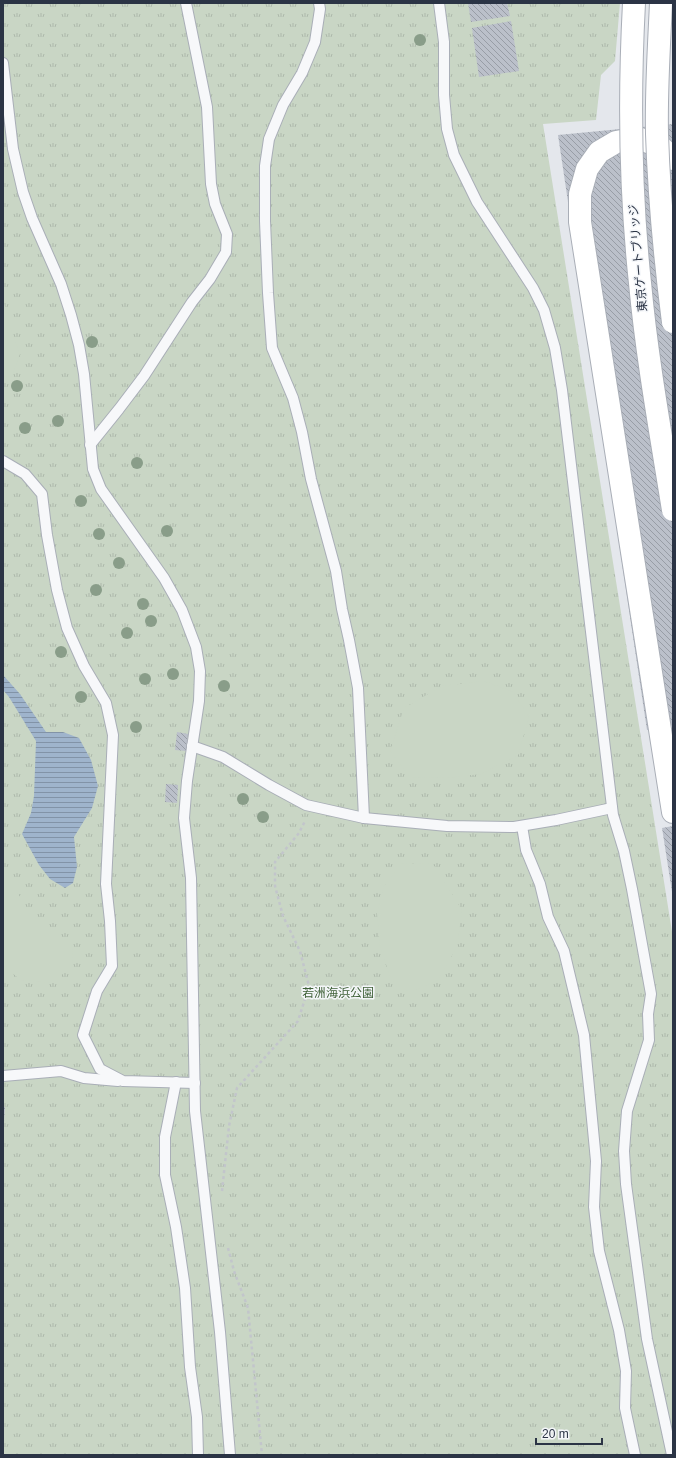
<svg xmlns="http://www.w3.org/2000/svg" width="676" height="1458" font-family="Helvetica,'Noto Sans JP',sans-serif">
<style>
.park{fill:url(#park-tufts)}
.pitch{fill:#c9d6c5}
.water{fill:url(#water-rules)}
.building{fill:url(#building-back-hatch)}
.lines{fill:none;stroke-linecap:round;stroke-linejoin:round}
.lane-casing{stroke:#a9aeb7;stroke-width:12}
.secondary-casing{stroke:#a9aeb7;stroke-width:24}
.path{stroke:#c2c5cb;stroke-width:2.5;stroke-dasharray:3 3;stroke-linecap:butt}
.lane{stroke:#f7f8fa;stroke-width:10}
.secondary{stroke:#fff;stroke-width:22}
.secondary-bridge-casing{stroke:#a9aeb7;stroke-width:24;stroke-linecap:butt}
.secondary-bridge{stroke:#fff;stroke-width:22}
.tree{fill:#899d89}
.labels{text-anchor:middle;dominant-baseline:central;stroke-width:3;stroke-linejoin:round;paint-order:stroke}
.street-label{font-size:12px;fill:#2b3445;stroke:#f4f6f9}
.park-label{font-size:12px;fill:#3f6138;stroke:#f4f6f9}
</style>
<defs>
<pattern id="park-tufts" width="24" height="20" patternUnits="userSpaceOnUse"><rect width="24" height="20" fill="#c9d6c5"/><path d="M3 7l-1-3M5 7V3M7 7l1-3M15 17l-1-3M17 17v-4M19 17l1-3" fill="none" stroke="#adb8ab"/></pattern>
<pattern id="water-rules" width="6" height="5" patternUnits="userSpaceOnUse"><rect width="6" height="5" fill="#9fb4cc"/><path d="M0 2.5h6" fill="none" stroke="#8293a7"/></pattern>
<pattern id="building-back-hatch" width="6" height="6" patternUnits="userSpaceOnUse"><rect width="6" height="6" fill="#bbc0ca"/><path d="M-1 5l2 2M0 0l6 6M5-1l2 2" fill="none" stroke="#989da6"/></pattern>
</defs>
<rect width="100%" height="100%" fill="#e4e7ec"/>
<polygon class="park" points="3,3 620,3 615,61 601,75 596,120 543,124 673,938 673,1455 3,1455"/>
<g class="pitch">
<polygon points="3,299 11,330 20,354 12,376 3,377"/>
<polygon points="484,681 513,692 529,717 518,755 481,774 446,778 410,777 390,751 404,708 442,686"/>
<polygon points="402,863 433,864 462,910 457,947 438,980 410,993 391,979 380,947 377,913 384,886"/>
<polygon points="3,876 8,876 30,914 56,940 72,948 73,964 53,983 21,980 3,966"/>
</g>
<polygon class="water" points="3,675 20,694 46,732 63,732 79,738 91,760 98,786 92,808 74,837 77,867 73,883 65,888 50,879 39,865 22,834 31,813 34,796 36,741 9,697 3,690"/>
<g class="building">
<polygon points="468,3 507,3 510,16 471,22"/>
<polygon points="511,21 519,71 479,77 472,28"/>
<polygon points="673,124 673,725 647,730 558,135"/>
<polygon points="177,732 188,734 186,751 175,750"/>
<polygon points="166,784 178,785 177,803 165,802"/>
<polygon points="673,826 673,892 672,892 662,828"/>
<polygon points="3,1107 5,1107 4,1122 3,1122"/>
</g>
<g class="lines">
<g class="lane-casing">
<g id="lane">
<polyline points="319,3 320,9 315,42 302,73 283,105 269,139 265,166 265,221 268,293 272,348 293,398 302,432 311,479 336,571 342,609 349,640 358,688 364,818"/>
<polyline points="439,3 444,42 444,95 447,129 454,155 477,202 533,288 544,310 555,348 562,390 613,815 624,851 632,889 651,994 648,1014 649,1040 627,1111 624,1151 626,1184 647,1339 672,1455"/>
<polyline points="3,63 13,149 23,192 32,218 61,284 71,315 79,345 84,374 93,469 101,489 164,578 182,610 196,647 200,671 199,701 187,781 184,818 191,878 195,1111 220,1332 230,1455"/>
<polyline points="90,445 119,409 144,376 192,302 210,279 226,252 227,234 215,204 211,184 207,107 186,3"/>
<polyline points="3,461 25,474 42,494 47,535 57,590 67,628 84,666 106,703 113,735 106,884 110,921 112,966 97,991 83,1035 100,1069 123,1081 195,1083"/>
<polyline points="192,746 223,757 269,785 306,805 364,818 447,826 514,827 556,820 612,808"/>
<polyline points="522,826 526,850 540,884 548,917 564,951 584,1035 596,1161 594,1207 599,1251 619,1330 626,1371 625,1408 635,1455"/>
<polyline points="3,1076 61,1071 84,1078 118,1081"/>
<polyline points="176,1082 165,1137 165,1175 176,1227 185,1288 190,1367 197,1417 198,1455"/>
</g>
</g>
<g class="secondary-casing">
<polyline id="secondary" points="673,159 661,147 638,138 616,142 599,152 587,169 580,194 580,222 673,812"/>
</g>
<g class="path">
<polyline points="222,1191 229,1126 237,1088 298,1021 309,986 300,951 283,916 275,886 275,862 299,833 305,821"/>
<polyline points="228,1248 234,1271 248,1308 262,1455"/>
</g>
<use href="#lane" class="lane"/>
<use href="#secondary" class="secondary"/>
<g class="secondary-bridge-casing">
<g id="secondary-bridge">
<path d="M634 3C629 97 630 190 640 283 647 359 661 435 673 510"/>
<path d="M661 3C659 47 656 90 657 134 659 197 665 260 673 322"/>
</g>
</g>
<use href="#secondary-bridge" class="secondary-bridge"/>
</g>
<g class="tree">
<circle cx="420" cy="40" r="6"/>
<circle cx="92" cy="342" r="6"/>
<circle cx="17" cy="386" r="6"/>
<circle cx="58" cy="421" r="6"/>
<circle cx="25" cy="428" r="6"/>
<circle cx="137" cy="463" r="6"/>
<circle cx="81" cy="501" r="6"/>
<circle cx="167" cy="531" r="6"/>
<circle cx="99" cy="534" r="6"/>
<circle cx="119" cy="563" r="6"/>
<circle cx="96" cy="590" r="6"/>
<circle cx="143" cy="604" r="6"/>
<circle cx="151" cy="621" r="6"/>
<circle cx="127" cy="633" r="6"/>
<circle cx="61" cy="652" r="6"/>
<circle cx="173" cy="674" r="6"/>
<circle cx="145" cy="679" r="6"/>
<circle cx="224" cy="686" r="6"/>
<circle cx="81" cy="697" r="6"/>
<circle cx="136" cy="727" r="6"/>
<circle cx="243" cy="799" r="6"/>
<circle cx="263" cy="817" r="6"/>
</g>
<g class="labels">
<g class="street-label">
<text transform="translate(638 258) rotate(-95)">東京ゲートブリッジ</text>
</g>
<g class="park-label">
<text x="338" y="993">若洲海浜公園</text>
</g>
</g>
<rect width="676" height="1458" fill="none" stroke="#2b3445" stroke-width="8"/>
<path d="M536 1438v6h66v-6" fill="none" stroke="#2b3445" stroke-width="2"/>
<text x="542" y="1438" font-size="12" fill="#2b3445" stroke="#f4f6f9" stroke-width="3" paint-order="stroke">20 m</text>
</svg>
